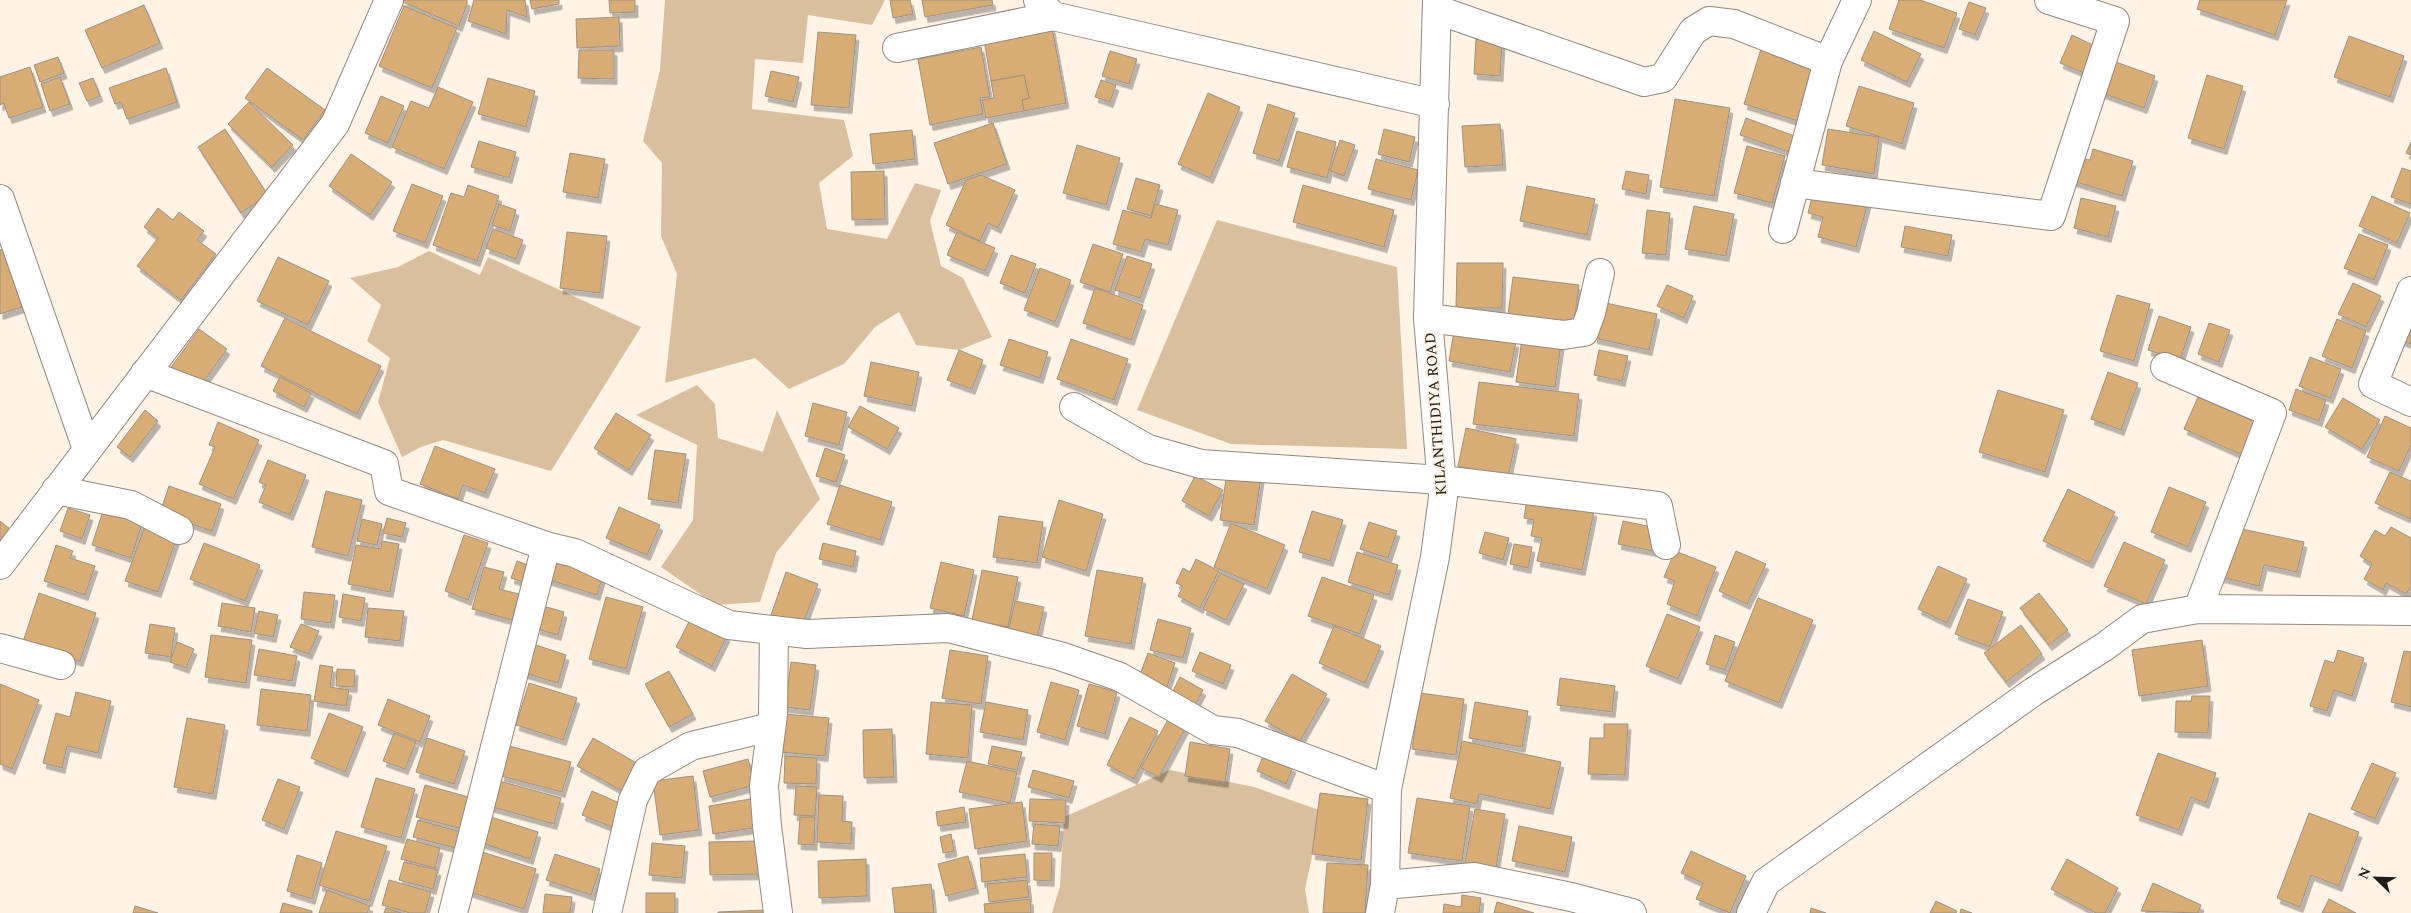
<svg xmlns="http://www.w3.org/2000/svg" width="2411" height="913" font-family="Spectral,serif">
<style>
.green{fill:#dabf9e}
.building{fill:#d8ac74;stroke:#9c9285;filter:url(#shadow)}
.lines{fill:none;stroke-linecap:round;stroke-linejoin:round}
.minor-casing{stroke:#93887c;stroke-width:30}
.minor{stroke:#fff;stroke-width:28}
.labels{text-anchor:middle;dominant-baseline:central;stroke-width:4;stroke-linejoin:round;paint-order:stroke}
.street-label{font-size:15px;fill:#201c18;stroke:#fef3e5}
</style>
<defs>
<filter id="shadow"><feDropShadow dx="3" dy="5.5" stdDeviation="0" flood-color="#0004"/></filter>
</defs>
<rect width="100%" height="100%" fill="#fef3e5"/>
<g class="green">
<polygon points="665,0 885,0 872,25 808,15 803,63 755,59 752,109 844,120 853,156 819,183 827,229 887,239 915,183 941,190 930,221 941,266 963,278 992,337 959,350 916,345 899,312 875,327 844,364 789,389 755,358 665,383 677,274 661,236 662,163 643,141 660,70"/>
<polygon points="1217,220 1397,267 1407,449 1231,444 1137,410"/>
<polygon points="429,251 480,275 488,257 641,327 551,471 443,440 421,447 402,457 378,402 390,358 367,341 381,305 350,278 398,267"/>
<polygon points="697,385 715,404 718,438 763,452 777,410 820,499 776,553 760,602 716,605 661,567 693,520 697,445 636,415"/>
<polygon points="1170,770 1254,787 1322,811 1305,889 1309,913 1052,913 1060,886 1064,817"/>
</g>
<g class="building">
<polygon points="398,0 467,0 467,4 459,26"/>
<polygon points="474,0 525,0 527,17 507,10 506,34 468,21"/>
<polygon points="530,0 559,0 559,4 532,9"/>
<polygon points="609,0 635,0 635,12 610,13"/>
<polygon points="890,0 910,0 913,14 893,18"/>
<polygon points="922,0 992,0 993,5 925,17"/>
<polygon points="1899,0 1920,0 1957,13 1944,48 1889,29"/>
<polygon points="2200,0 2287,0 2275,35 2197,9"/>
<polygon points="1969,2 1986,8 1975,35 1959,29"/>
<polygon points="144,5 160,43 102,68 85,30"/>
<polygon points="404,6 457,28 432,88 379,66"/>
<polygon points="619,17 620,46 577,48 576,19"/>
<polygon points="1052,27 1066,103 1024,111 1022,100 1029,98 1024,75 991,81 984,40"/>
<polygon points="1874,31 1921,54 1907,82 1861,60"/>
<polygon points="818,32 856,35 849,108 811,105"/>
<polygon points="2072,35 2095,46 2084,73 2060,63"/>
<polygon points="2349,36 2404,56 2390,97 2334,77"/>
<polygon points="1476,39 1502,41 1500,76 1474,74"/>
<polygon points="981,47 990,97 980,98 983,114 930,125 918,59"/>
<polygon points="1761,49 1819,66 1801,122 1744,104"/>
<polygon points="579,50 614,50 614,79 578,78"/>
<polygon points="1110,51 1137,59 1129,84 1102,76"/>
<polygon points="58,57 64,73 40,82 34,65"/>
<polygon points="2113,61 2155,76 2144,108 2102,93"/>
<polygon points="30,67 43,107 9,118 4,103 0,105 0,77"/>
<polygon points="166,68 177,102 127,119 121,102 115,104 109,88"/>
<polygon points="267,68 325,110 303,140 245,98"/>
<polygon points="771,71 799,77 793,102 765,96"/>
<polygon points="1024,75 1029,98 1022,100 1024,111 986,118 982,100 994,98 991,81"/>
<polygon points="2207,75 2243,86 2224,149 2188,138"/>
<polygon points="60,77 70,104 50,111 41,84"/>
<polygon points="93,78 100,96 87,101 79,83"/>
<polygon points="488,78 535,91 526,127 478,114"/>
<polygon points="1101,80 1116,85 1110,102 1095,97"/>
<polygon points="1859,86 1914,103 1902,144 1846,126"/>
<polygon points="438,87 473,102 444,169 392,147 411,101 429,108"/>
<polygon points="1208,93 1240,107 1210,178 1178,164"/>
<polygon points="381,96 404,106 388,143 365,133"/>
<polygon points="1675,99 1730,108 1714,196 1660,187"/>
<polygon points="249,102 293,145 272,167 228,124"/>
<polygon points="1268,104 1295,113 1279,161 1253,153"/>
<polygon points="1746,118 1797,137 1792,153 1740,135"/>
<polygon points="993,123 1007,164 948,184 934,143"/>
<polygon points="1500,124 1503,165 1465,167 1462,126"/>
<polygon points="225,129 268,195 241,213 198,147"/>
<polygon points="1384,129 1415,137 1409,162 1378,154"/>
<polygon points="1828,129 1879,137 1874,174 1822,165"/>
<polygon points="912,130 915,159 873,164 870,134"/>
<polygon points="1297,131 1336,142 1327,178 1287,167"/>
<polygon points="1340,140 1355,145 1344,176 1330,171"/>
<polygon points="479,141 516,152 509,178 471,167"/>
<polygon points="2411,142 2411,155 2406,153"/>
<polygon points="1077,145 1120,158 1106,205 1063,193"/>
<polygon points="1747,146 1785,156 1772,203 1734,193"/>
<polygon points="2093,149 2133,161 2122,196 2073,181 2080,158 2090,160"/>
<polygon points="570,153 605,159 598,198 563,192"/>
<polygon points="351,154 392,182 370,215 329,186"/>
<polygon points="1376,159 1418,170 1411,200 1368,189"/>
<polygon points="2402,168 2411,171 2411,204 2391,197"/>
<polygon points="884,171 885,219 852,220 851,172"/>
<polygon points="1626,171 1649,175 1646,194 1622,189"/>
<polygon points="981,175 1015,190 998,228 988,223 980,241 946,225 966,180"/>
<polygon points="1136,178 1160,185 1151,216 1127,209"/>
<polygon points="412,184 443,196 425,243 393,231"/>
<polygon points="468,185 499,196 477,261 433,245 451,193 464,197"/>
<polygon points="1303,185 1394,210 1384,247 1293,222"/>
<polygon points="1527,186 1595,199 1587,235 1520,221"/>
<polygon points="1814,189 1868,202 1856,247 1818,237 1823,217 1808,213"/>
<polygon points="2372,196 2410,213 2397,243 2359,226"/>
<polygon points="2081,198 2116,206 2108,237 2074,228"/>
<polygon points="499,204 516,210 510,231 492,225"/>
<polygon points="1155,204 1178,210 1168,245 1145,239 1141,252 1113,244 1123,210 1151,218"/>
<polygon points="1694,206 1734,214 1726,256 1685,249"/>
<polygon points="158,208 173,220 179,212 204,231 197,240 216,254 181,300 137,266 158,238 144,227"/>
<polygon points="1647,210 1670,213 1666,255 1642,253"/>
<polygon points="1905,226 1952,235 1948,256 1901,247"/>
<polygon points="493,229 523,240 516,259 486,248"/>
<polygon points="567,232 607,236 600,293 560,288"/>
<polygon points="957,232 995,248 985,271 947,255"/>
<polygon points="2359,234 2388,245 2374,280 2344,268"/>
<polygon points="1093,244 1123,254 1110,292 1080,282"/>
<polygon points="4,249 22,307 0,314 0,250"/>
<polygon points="1011,255 1036,264 1025,293 1000,283"/>
<polygon points="1127,256 1152,264 1140,298 1115,290"/>
<polygon points="278,257 329,281 308,325 257,301"/>
<polygon points="1457,263 1503,263 1502,308 1456,308"/>
<polygon points="1040,268 1071,280 1055,322 1024,310"/>
<polygon points="1513,277 1579,285 1574,323 1508,314"/>
<polygon points="2353,283 2381,296 2366,327 2338,314"/>
<polygon points="1667,285 1693,296 1684,318 1657,306"/>
<polygon points="1095,288 1143,305 1131,340 1083,323"/>
<polygon points="2117,295 2150,304 2134,361 2100,351"/>
<polygon points="1601,302 1657,314 1649,350 1594,338"/>
<polygon points="2159,316 2191,327 2180,360 2148,350"/>
<polygon points="2411,316 2411,344 2401,340"/>
<polygon points="285,318 381,366 357,414 261,366"/>
<polygon points="2337,319 2366,331 2352,368 2322,356"/>
<polygon points="2209,323 2230,330 2219,362 2198,354"/>
<polygon points="199,329 227,349 197,391 169,370"/>
<polygon points="1454,331 1516,342 1510,372 1449,361"/>
<polygon points="1009,339 1048,352 1040,378 1000,365"/>
<polygon points="1071,339 1128,359 1114,400 1057,379"/>
<polygon points="1522,339 1561,344 1555,387 1516,382"/>
<polygon points="959,350 983,360 972,389 947,380"/>
<polygon points="1599,350 1628,356 1622,381 1594,375"/>
<polygon points="2310,357 2341,369 2330,398 2299,386"/>
<polygon points="871,362 919,372 912,406 864,396"/>
<polygon points="2108,372 2138,383 2121,430 2091,419"/>
<polygon points="280,377 311,393 304,407 273,391"/>
<polygon points="1479,382 1579,394 1574,436 1473,424"/>
<polygon points="2296,389 2326,400 2319,421 2289,410"/>
<polygon points="1998,390 2064,410 2045,472 1979,452"/>
<polygon points="2198,397 2256,422 2242,455 2184,429"/>
<polygon points="2343,398 2380,420 2362,449 2325,427"/>
<polygon points="813,403 847,412 839,445 805,436"/>
<polygon points="860,406 899,428 887,449 848,427"/>
<polygon points="145,410 158,421 130,457 117,447"/>
<polygon points="616,413 651,435 629,470 594,448"/>
<polygon points="2385,416 2411,428 2411,445 2399,471 2367,457"/>
<polygon points="218,422 259,440 233,499 199,484 215,447 209,445"/>
<polygon points="1466,428 1516,439 1508,477 1458,466"/>
<polygon points="435,446 495,469 485,493 463,485 458,499 420,484"/>
<polygon points="825,448 845,455 836,482 816,476"/>
<polygon points="655,450 686,454 678,503 648,499"/>
<polygon points="268,460 306,475 290,515 259,502 266,485 259,482"/>
<polygon points="1227,472 1261,477 1254,525 1220,520"/>
<polygon points="2390,472 2411,481 2411,519 2375,503"/>
<polygon points="1195,476 1223,490 1209,516 1182,501"/>
<polygon points="840,485 892,502 880,540 827,524"/>
<polygon points="169,486 221,504 212,531 160,513"/>
<polygon points="2169,487 2206,502 2188,547 2151,532"/>
<polygon points="2068,489 2115,512 2090,563 2043,541"/>
<polygon points="326,491 362,500 348,556 312,547"/>
<polygon points="1527,499 1594,511 1582,570 1537,561 1542,538 1531,536 1534,520 1524,518"/>
<polygon points="1059,500 1103,514 1086,571 1042,557"/>
<polygon points="619,507 660,525 647,555 606,538"/>
<polygon points="68,508 90,515 82,539 60,531"/>
<polygon points="104,508 143,521 131,558 92,545"/>
<polygon points="1312,511 1343,520 1330,561 1299,552"/>
<polygon points="999,516 1043,522 1037,563 993,557"/>
<polygon points="387,518 406,523 402,537 383,533"/>
<polygon points="362,519 382,524 377,545 357,541"/>
<polygon points="0,521 10,529 0,543"/>
<polygon points="1623,521 1657,528 1653,551 1618,544"/>
<polygon points="1369,522 1397,531 1388,558 1360,549"/>
<polygon points="1231,523 1285,545 1267,589 1214,567"/>
<polygon points="145,526 177,537 158,592 125,581"/>
<polygon points="2232,527 2304,542 2297,572 2264,565 2259,586 2221,577"/>
<polygon points="2391,527 2411,538 2411,586 2406,594 2386,583 2383,590 2364,579 2372,564 2360,556 2375,530 2385,536"/>
<polygon points="1485,532 1509,538 1503,560 1479,553"/>
<polygon points="464,535 488,543 468,600 445,591"/>
<polygon points="382,541 399,544 390,592 348,584 356,545 381,549"/>
<polygon points="2124,542 2165,560 2146,604 2104,586"/>
<polygon points="204,543 260,565 245,601 190,579"/>
<polygon points="823,543 856,551 853,567 819,559"/>
<polygon points="1514,544 1532,547 1528,568 1510,564"/>
<polygon points="56,545 73,551 70,558 95,566 85,595 44,581"/>
<polygon points="1675,551 1716,567 1697,616 1667,604 1675,581 1664,577"/>
<polygon points="1736,551 1766,564 1747,604 1719,591"/>
<polygon points="1357,552 1398,565 1389,595 1348,582"/>
<polygon points="553,556 604,571 597,595 546,579"/>
<polygon points="1196,559 1219,571 1200,608 1178,596 1183,586 1176,583 1183,568 1190,572"/>
<polygon points="517,561 533,567 528,584 511,578"/>
<polygon points="941,562 974,570 964,616 930,608"/>
<polygon points="1938,566 1967,579 1947,623 1918,609"/>
<polygon points="484,567 504,572 499,589 519,594 512,620 472,609"/>
<polygon points="982,570 1018,577 1008,627 972,620"/>
<polygon points="1097,570 1143,578 1131,644 1085,636"/>
<polygon points="786,572 818,584 801,629 770,618"/>
<polygon points="1220,573 1244,584 1226,620 1203,609"/>
<polygon points="1322,577 1374,595 1360,634 1308,616"/>
<polygon points="304,592 335,595 331,623 301,619"/>
<polygon points="39,593 96,613 80,661 23,642"/>
<polygon points="2039,593 2068,630 2049,645 2020,608"/>
<polygon points="343,594 365,598 361,621 339,617"/>
<polygon points="606,597 643,607 626,669 589,659"/>
<polygon points="1758,598 1813,620 1779,703 1725,681"/>
<polygon points="1968,599 2003,612 1990,647 1955,634"/>
<polygon points="1015,601 1044,607 1036,644 1007,637"/>
<polygon points="222,603 255,608 251,632 218,626"/>
<polygon points="543,606 564,612 558,635 537,629"/>
<polygon points="368,608 404,611 400,641 365,637"/>
<polygon points="259,611 278,615 273,637 254,633"/>
<polygon points="1667,614 1700,627 1678,679 1646,666"/>
<polygon points="691,618 727,636 712,666 676,647"/>
<polygon points="1158,619 1191,628 1183,658 1150,650"/>
<polygon points="150,624 175,628 171,657 145,653"/>
<polygon points="301,624 319,631 309,654 290,647"/>
<polygon points="2021,625 2042,654 2006,682 1984,653"/>
<polygon points="1334,626 1381,646 1365,683 1319,663"/>
<polygon points="211,635 252,640 246,683 205,677"/>
<polygon points="1715,635 1735,642 1725,670 1706,664"/>
<polygon points="2202,640 2208,686 2139,696 2132,650"/>
<polygon points="177,642 194,649 186,668 170,662"/>
<polygon points="530,643 566,655 558,683 521,672"/>
<polygon points="259,649 297,656 292,681 254,675"/>
<polygon points="950,650 988,656 981,704 942,698"/>
<polygon points="2338,650 2364,658 2352,696 2334,690 2327,711 2310,706 2325,660 2334,663"/>
<polygon points="2404,651 2411,652 2411,707 2391,702"/>
<polygon points="1200,652 1231,665 1223,684 1192,671"/>
<polygon points="1148,653 1175,663 1166,690 1138,680"/>
<polygon points="791,662 816,665 810,710 785,707"/>
<polygon points="320,665 333,667 330,687 349,690 346,706 314,701"/>
<polygon points="337,669 355,670 354,687 336,686"/>
<polygon points="669,671 693,714 669,727 645,684"/>
<polygon points="1292,674 1327,694 1300,741 1265,721"/>
<polygon points="1180,677 1203,690 1191,713 1168,701"/>
<polygon points="1560,678 1615,686 1612,712 1557,705"/>
<polygon points="1051,682 1079,690 1065,740 1037,732"/>
<polygon points="529,683 577,698 563,740 516,725"/>
<polygon points="0,684 39,700 12,769 0,764"/>
<polygon points="1089,684 1117,692 1105,734 1077,726"/>
<polygon points="261,689 311,695 307,731 257,725"/>
<polygon points="76,692 111,701 98,753 67,746 62,768 43,763 56,713 70,717"/>
<polygon points="1420,693 1464,699 1456,755 1412,749"/>
<polygon points="2192,696 2210,696 2208,733 2175,732 2176,701 2191,701"/>
<polygon points="388,699 430,716 420,742 378,725"/>
<polygon points="931,702 972,705 968,758 926,754"/>
<polygon points="986,702 1028,710 1023,740 980,732"/>
<polygon points="1475,702 1528,711 1522,747 1469,738"/>
<polygon points="329,713 363,727 345,772 311,758"/>
<polygon points="784,714 829,718 825,756 781,752"/>
<polygon points="1130,717 1158,731 1134,779 1107,765"/>
<polygon points="187,718 225,725 213,794 174,787"/>
<polygon points="1169,718 1186,727 1159,777 1141,768"/>
<polygon points="1604,724 1628,724 1625,775 1588,774 1590,738 1604,738"/>
<polygon points="892,729 894,777 864,778 863,730"/>
<polygon points="394,733 416,742 405,769 383,761"/>
<polygon points="427,738 465,751 454,784 416,772"/>
<polygon points="593,738 640,765 624,792 577,766"/>
<polygon points="1462,741 1561,762 1550,809 1479,794 1477,804 1450,798"/>
<polygon points="1190,742 1230,749 1225,782 1185,776"/>
<polygon points="509,746 571,762 562,792 501,776"/>
<polygon points="992,746 1022,752 1017,770 988,764"/>
<polygon points="2158,753 2216,773 2206,803 2191,797 2179,830 2136,815"/>
<polygon points="1264,754 1293,767 1286,784 1257,771"/>
<polygon points="785,756 817,758 816,784 784,783"/>
<polygon points="748,759 755,785 710,797 703,771"/>
<polygon points="967,761 1017,772 1010,803 959,792"/>
<polygon points="2372,763 2396,773 2375,819 2351,809"/>
<polygon points="1033,770 1074,781 1069,798 1028,787"/>
<polygon points="693,776 699,830 660,835 653,781"/>
<polygon points="376,778 415,789 401,838 361,827"/>
<polygon points="278,779 300,787 284,829 262,820"/>
<polygon points="492,779 561,798 554,824 485,805"/>
<polygon points="425,785 472,798 463,829 416,817"/>
<polygon points="796,786 817,787 815,816 794,815"/>
<polygon points="592,791 624,805 614,828 582,815"/>
<polygon points="1320,793 1368,799 1361,860 1312,854"/>
<polygon points="819,795 843,796 842,821 852,822 851,844 817,842"/>
<polygon points="756,798 760,827 713,834 709,806"/>
<polygon points="1417,798 1470,806 1462,861 1408,853"/>
<polygon points="1030,799 1066,800 1065,823 1029,821"/>
<polygon points="1022,802 1027,841 975,849 969,809"/>
<polygon points="964,807 966,822 938,826 936,812"/>
<polygon points="1475,809 1505,814 1496,868 1465,863"/>
<polygon points="2309,813 2359,832 2339,886 2311,875 2300,907 2277,898"/>
<polygon points="491,817 538,832 530,859 482,843"/>
<polygon points="800,817 815,817 814,845 798,844"/>
<polygon points="418,820 464,833 459,849 413,837"/>
<polygon points="1034,824 1060,826 1058,846 1032,844"/>
<polygon points="1519,826 1572,837 1565,872 1512,861"/>
<polygon points="336,831 387,846 369,901 319,885"/>
<polygon points="951,834 954,851 943,853 940,837"/>
<polygon points="407,839 440,848 435,868 401,859"/>
<polygon points="760,841 761,874 710,875 709,842"/>
<polygon points="652,843 685,846 682,878 649,875"/>
<polygon points="479,851 536,869 524,909 467,891"/>
<polygon points="1691,851 1746,876 1730,913 1696,899 1703,883 1681,873"/>
<polygon points="1034,853 1052,853 1051,881 1034,880"/>
<polygon points="555,854 600,869 591,895 546,880"/>
<polygon points="1025,854 1027,877 982,882 980,858"/>
<polygon points="297,855 322,863 312,899 287,891"/>
<polygon points="968,856 976,888 946,896 938,864"/>
<polygon points="866,859 867,896 819,898 818,861"/>
<polygon points="2067,859 2118,888 2105,913 2096,913 2051,889"/>
<polygon points="404,862 438,870 433,889 399,880"/>
<polygon points="1327,863 1368,865 1365,913 1323,913"/>
<polygon points="389,880 431,892 425,913 410,913 382,905"/>
<polygon points="1027,880 1029,897 989,902 987,884"/>
<polygon points="2153,883 2201,905 2198,913 2141,911"/>
<polygon points="931,884 934,913 895,913 892,888"/>
<polygon points="327,890 370,906 367,913 319,913"/>
<rect x="646" y="893" width="29" height="20"/>
<polygon points="545,894 572,897 570,913 543,913"/>
<polygon points="1462,895 1481,898 1479,913 1443,913 1444,904 1461,907"/>
<polygon points="1030,899 1031,913 985,913 984,904"/>
<polygon points="2329,899 2356,913 2322,913"/>
<polygon points="1936,901 1957,911 1956,913 1930,913"/>
<polygon points="1497,902 1534,913 1494,913"/>
<polygon points="283,903 312,911 312,913 280,913"/>
<polygon points="135,906 158,913 133,913"/>
<polygon points="386,908 401,913 384,913"/>
<polygon points="1811,908 1826,913 1810,913"/>
<polygon points="1961,909 1972,913 1960,913"/>
<polygon points="766,910 766,913 718,913 718,912"/>
</g>
<g class="lines">
<g class="minor-casing">
<g id="minor">
<polyline points="1038,0 1053,16 1435,104"/>
<polyline points="1438,10 1644,82 1663,78 1693,31 1709,21 1734,24 1828,61"/>
<polyline points="897,48 1053,16"/>
<polyline points="1795,183 2051,216 2115,21 2049,0"/>
<polyline points="0,199 87,449"/>
<polyline points="1783,229 1828,61 1857,0"/>
<polyline points="2411,291 2373,384 2411,402"/>
<polyline points="1428,318 1563,335 1584,332 1591,313 1600,273"/>
<polyline points="2165,367 2272,413 2198,609"/>
<polyline points="145,373 384,464 389,491 546,546 575,553 729,625 807,634 948,628 1060,656 1120,677 1213,730 1238,733 1387,789"/>
<polyline points="1074,407 1148,449 1201,464 1442,480 1658,506 1666,545"/>
<polyline points="56,490 131,505 179,530"/>
<polyline points="0,565 335,124 389,0"/>
<polyline points="774,630 773,714 764,786 767,826 778,913"/>
<polyline points="0,648 61,665"/>
<polyline points="1385,885 1474,877 1571,897 1632,913"/>
<polyline points="453,913 546,546"/>
<polyline points="607,913 633,800 647,771 691,746 771,727"/>
<polyline points="1380,913 1385,885 1387,789 1435,557 1443,497 1428,318 1437,0"/>
<polyline points="1751,913 1766,882 2033,692 2104,647 2142,619 2198,609 2411,611"/>
</g>
</g>
<use href="#minor" class="minor"/>
</g>
<g class="labels">
<g class="street-label">
<text transform="translate(1436 414) rotate(-94)">KILANTHIDIYA ROAD</text>
</g>
</g>
<g transform="translate(2376 878) rotate(293)" stroke="#fef3e5" stroke-width="4" paint-order="stroke">
<path d="M0-4L9 19L0 12L-9 19Z" fill="#201c18"/>
<text y="-8" font-size="14" font-weight="bold" text-anchor="middle" fill="#201c18">N</text>
</g>
</svg>
